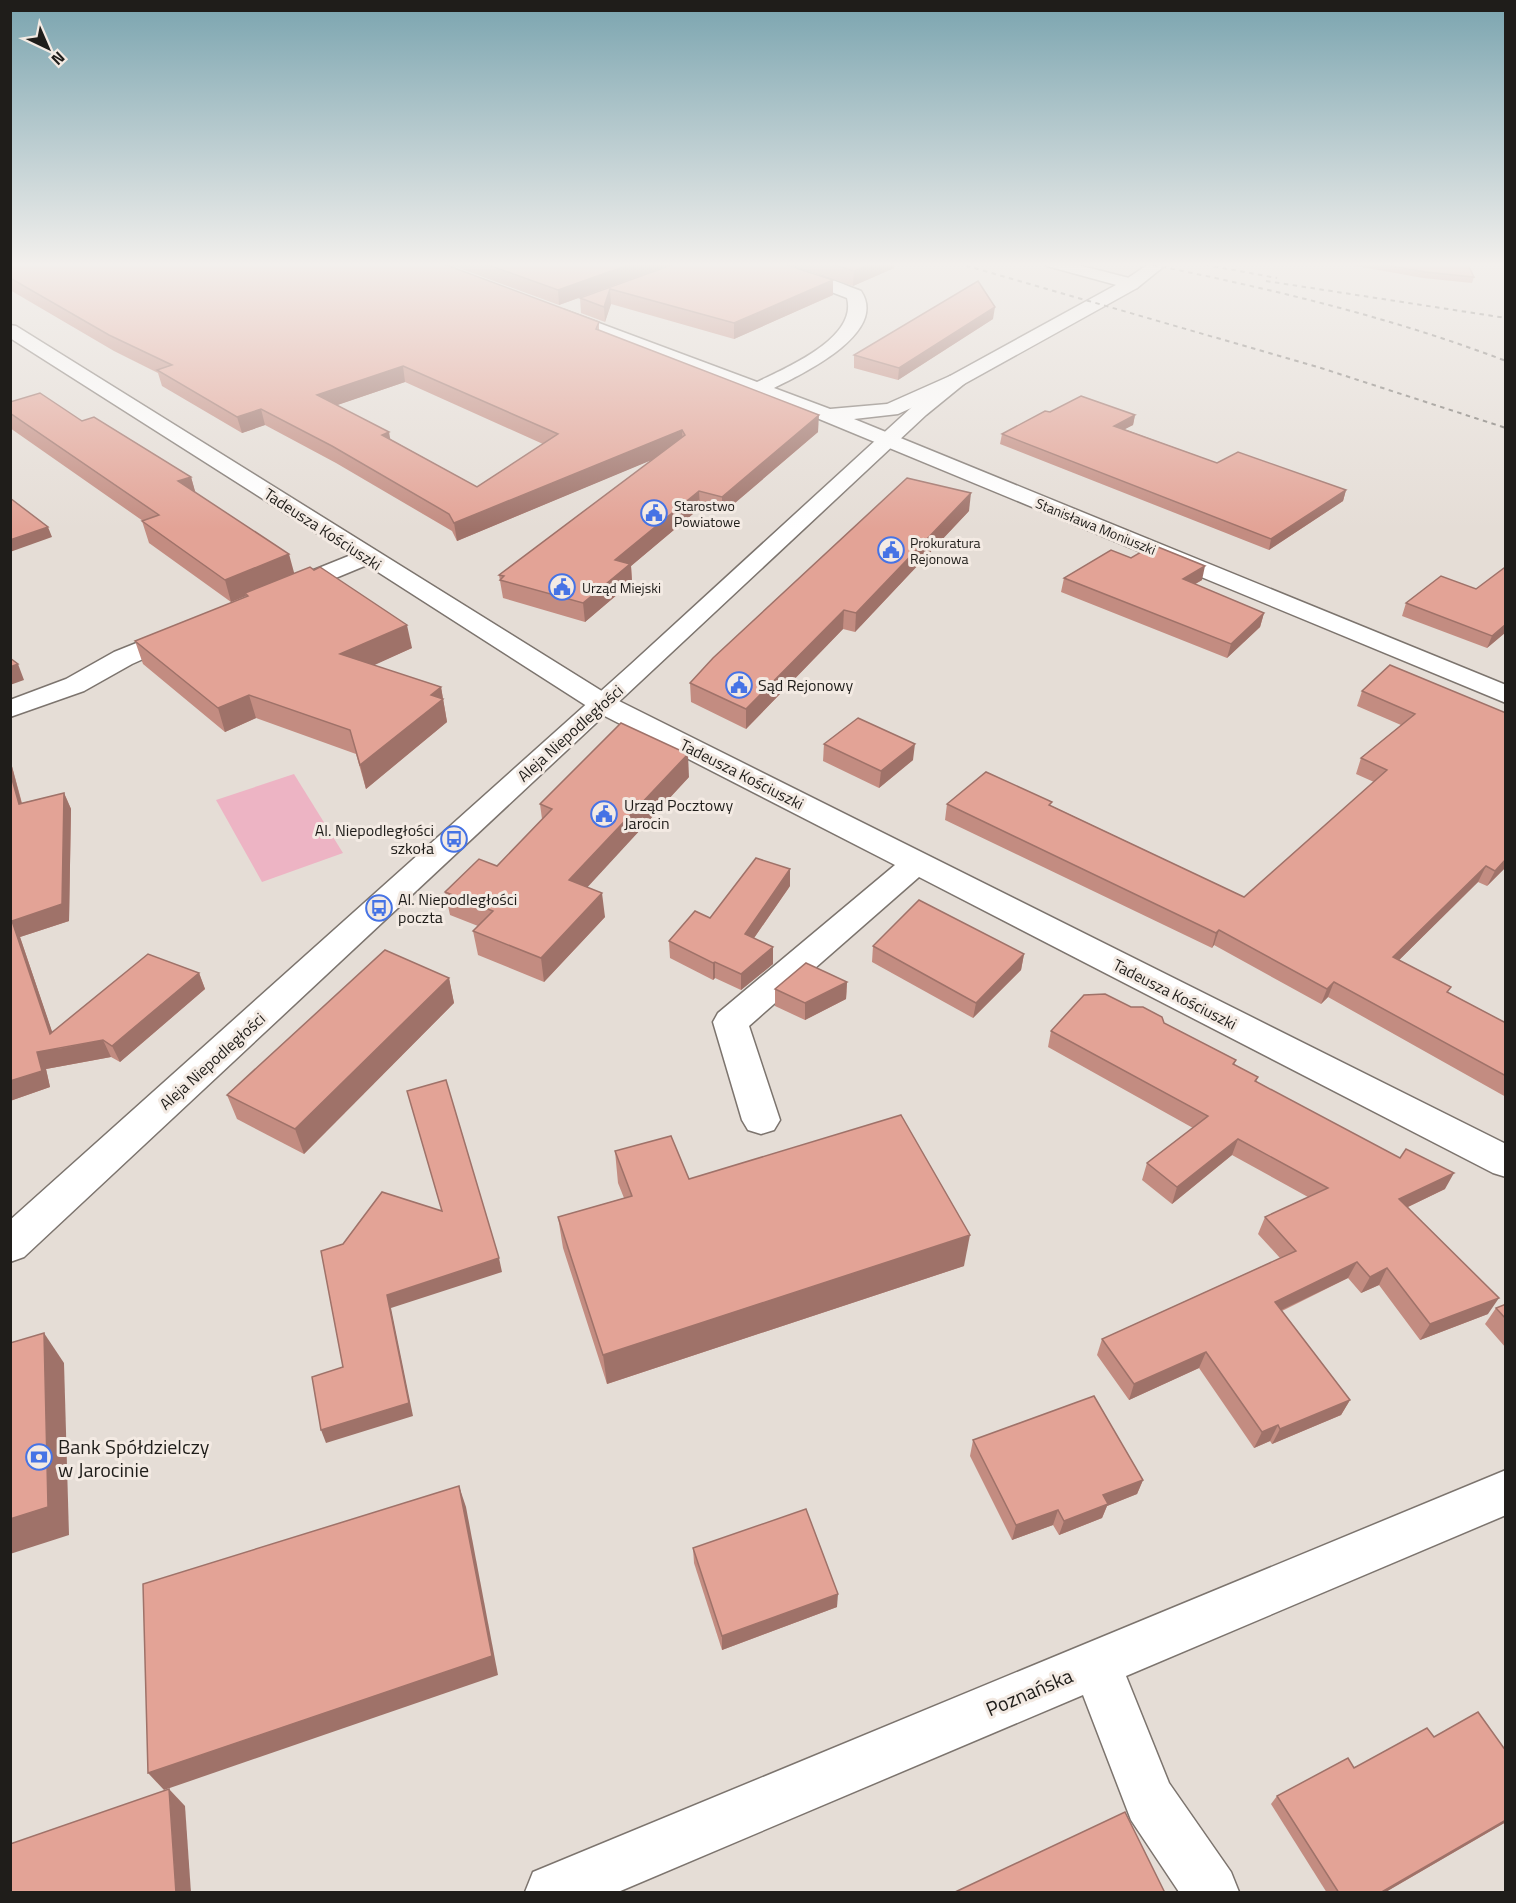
<svg xmlns="http://www.w3.org/2000/svg" width="1516" height="1903" font-family="'Titillium Web',sans-serif">
<style>
.green{fill:#edb4c4}
.lines{fill:none;stroke-linecap:round;stroke-linejoin:round}
.minor-casing{stroke:#7c746e;stroke-width:3}
.major-casing{stroke:#7c746e;stroke-width:3}
.minor{fill:#fff;fill-rule:evenodd}
.major{fill:#fff;fill-rule:evenodd}
.rail{stroke:#726e69;stroke-width:2;stroke-dasharray:4.5 4.5;stroke-linecap:butt}
.wall{fill:#c38c81;fill-rule:evenodd}
.shaded-wall{fill:#9f7269}
.building{fill:#e3a396;stroke:#9f7269;stroke-width:1.5;fill-rule:evenodd}
.labels{text-anchor:middle;dominant-baseline:central;stroke-width:6;stroke-linejoin:round;paint-order:stroke}
.far-poi-label{font-size:14px;fill:#1f1d1a;stroke:#f3eae3;text-anchor:start}
.far-street-label{font-size:14px;fill:#1f1d1a;stroke:#f3eae3}
.street-label{font-size:16px;fill:#1f1d1a;stroke:#f3eae3}
.poi-label{font-size:16px;fill:#1f1d1a;stroke:#f3eae3;text-anchor:start}
.near-poi-label{font-size:20px;fill:#1f1d1a;stroke:#f3eae3;text-anchor:start}
.near-street-label{font-size:20px;fill:#1f1d1a;stroke:#f3eae3}
</style>
<rect width="100%" height="100%" fill="#e5ddd6"/>
<polygon class="green" points="294,774 343,853 262,882 216,800"/>
<g class="lines">
<g class="minor-casing">
<g id="minor">
<path d="M753 263C790 260 827 278 861 291 889 333 802 374 774 388L830 409 887 404 950 376H964L967 380 964 384 898 414 854 419 1506 685V703L812 416 552 318 549 314 552 310H564L757 382C786 368 858 338 847 298L803 281 755 266Z"/>
<polygon points="1045,263 1070,263 1137,280 1139,284 1137,288 1131,289 1047,266"/>
<polygon points="10,325 16,326 613,698 1506,1144 1506,1177 1493,1173 919,877 749,1026 780,1120 774,1130 761,1134 748,1130 742,1120 713,1022 718,1013 895,865 593,710 367,565 297,594 288,596 279,594 276,589 279,584 351,555 10,338"/>
<polygon points="179,626 188,629 192,634 188,639 132,664 84,691 10,717 10,700 66,679 114,652"/>
<polygon points="1506,1470 1506,1515 1126,1676 1169,1783 1231,1872 1239,1892 1179,1892 1131,1820 1083,1695 618,1892 525,1892 533,1872"/>
</g>
</g>
<g class="major-casing">
<polygon id="major" points="1150,263 1168,263 1137,288 964,384 926,415 24,1257 10,1262 10,1220 630,665 912,407 950,376 1125,280"/>
</g>
<use href="#minor" class="minor"/>
<use href="#major" class="major"/>
<g class="rail">
<polyline points="957,263 1321,368 1506,428"/>
<path d="M1144 263C1267 288 1388 316 1506 361"/>
<polyline points="1196,263 1277,278"/>
<polyline points="1266,281 1506,318"/>
</g>
</g>
<g class="wall">
<path d="M10 263 599 322V330L818 432 722 514 700 508 631 566 632 582 585 622 503 598 499 575 653 459 457 541 452 531 336 463 265 425 242 433 162 386 158 373 114 351 10 290ZM405 382 543 444 477 487 390 439 337 405Z"/>
<polygon points="445,263 675,263 559,305"/>
<polygon points="677,263 895,263 894,268 853,286 795,266 791,266 833,280 833,295 734,339 611,304 605,322 581,313 580,298"/>
<polygon points="1339,263 1467,263 1474,277 1472,283 1423,278"/>
<polygon points="993,319 898,380 854,368 854,355"/>
<polygon points="10,402 82,421 191,477 195,492 294,573 412,648 373,665 441,687 447,722 366,789 356,754 256,718 225,732 143,664 135,641 246,597 246,596 231,602 149,543 142,521 143,521 10,428"/>
<polygon points="1050,412 1135,415 1133,425 1124,429 1217,463 1346,490 1343,501 1269,550 1000,444 1002,434"/>
<polygon points="969,511 855,632 843,629 746,729 691,702 690,683"/>
<polygon points="1131,558 1202,580 1195,584 1264,613 1260,627 1227,658 1061,592 1064,578"/>
<polygon points="1506,568 1506,632 1487,648 1402,616 1406,603 1476,589"/>
<polygon points="1390,665 1506,867 1487,886 1478,882 1399,960 1449,993 1506,1023 1506,1097 1328,997 1321,1004 1214,945 1212,948 945,820 947,804 1052,806 1244,897 1374,782 1356,774 1361,758 1401,725 1357,706 1362,691"/>
<polygon points="824,744 913,760 879,788 823,761"/>
<polygon points="10,759 22,803 64,793 71,809 69,921 20,937 52,1032 199,973 205,989 120,1062 111,1057 46,1069 50,1087 10,1101"/>
<polygon points="689,777 587,887 605,917 544,982 478,955 473,931 478,926 450,915 445,892 497,866 542,819 540,804"/>
<polygon points="790,886 754,938 773,964 741,990 715,978 713,980 670,958 669,941 710,918"/>
<polygon points="873,946 1024,954 1021,970 973,1018 872,962"/>
<polygon points="449,978 454,1003 304,1154 237,1119 227,1095"/>
<polygon points="847,982 846,999 805,1020 775,1006 775,989"/>
<polygon points="1131,1007 1164,1023 1236,1060 1234,1065 1258,1077 1256,1082 1445,1189 1408,1207 1488,1314 1420,1340 1379,1285 1361,1293 1348,1278 1282,1311 1350,1400 1341,1415 1272,1444 1270,1441 1254,1448 1199,1368 1129,1400 1097,1355 1102,1339 1280,1258 1258,1234 1265,1217 1308,1197 1232,1155 1172,1204 1142,1180 1147,1163 1193,1128 1048,1047 1051,1031"/>
<polygon points="615,1151 689,1179 964,1266 607,1384 563,1248 558,1217 624,1198 618,1183"/>
<polygon points="1506,1304 1506,1348 1485,1324 1496,1308"/>
<polygon points="973,1440 1143,1480 1137,1494 1107,1506 1102,1518 1059,1535 1053,1525 1012,1540 970,1456"/>
<polygon points="693,1548 837,1607 722,1650 694,1563"/>
<polygon points="1434,1737 1506,1751 1506,1822 1384,1893 1327,1893 1271,1804 1277,1796"/>
</g>
<g class="shaded-wall">
<polygon points="634,263 675,263 559,305 558,290"/>
<polygon points="873,263 895,263 894,268 853,286 854,271"/>
<polygon points="833,280 833,295 734,339 734,323"/>
<polygon points="610,289 611,304 605,322 604,307"/>
<polygon points="995,307 993,319 898,380 899,368"/>
<polygon points="403,366 405,382 320,411 317,395"/>
<polygon points="261,409 265,425 242,433 237,417"/>
<polygon points="819,415 818,432 722,514 722,497"/>
<polygon points="1135,415 1133,425 1112,436 1114,426"/>
<polygon points="682,430 683,447 457,541 454,523"/>
<polygon points="389,432 392,449 382,435"/>
<polygon points="191,477 197,498 178,481"/>
<polygon points="1346,490 1343,501 1269,550 1271,539"/>
<polygon points="699,491 700,508 631,566 632,582 585,622 583,603 615,560"/>
<polygon points="971,493 969,511 855,632 856,613"/>
<polygon points="48,527 52,537 10,552 10,540"/>
<polygon points="289,554 295,576 245,593 246,596 231,602 225,580"/>
<polygon points="1205,566 1202,580 1180,593 1183,579"/>
<polygon points="844,610 843,629 746,729 746,709"/>
<polygon points="1264,613 1260,627 1227,658 1231,644"/>
<polygon points="1506,624 1506,632 1487,648 1492,636"/>
<polygon points="407,625 412,648 346,678 340,654"/>
<polygon points="18,664 24,680 10,685 10,667"/>
<polygon points="441,687 447,722 366,789 360,765 431,695"/>
<polygon points="249,695 256,718 225,732 218,708"/>
<polygon points="915,744 913,760 879,788 881,771"/>
<polygon points="688,754 689,777 572,904 569,880"/>
<polygon points="10,759 26,820 19,804 10,772"/>
<polygon points="64,793 71,809 69,921 20,937 58,1049 103,1040 111,1057 46,1069 50,1087 10,1101 10,1081 37,1052 50,1034 12,921"/>
<polygon points="1506,859 1506,867 1487,886 1495,871"/>
<polygon points="1486,866 1478,882 1387,972 1393,957"/>
<polygon points="790,869 790,886 745,951 745,934"/>
<polygon points="602,893 605,917 544,982 541,958"/>
<polygon points="1219,930 1214,945 1212,948 1216,933"/>
<polygon points="773,947 773,964 741,990 741,974"/>
<polygon points="1024,954 1021,970 973,1018 976,1003"/>
<polygon points="715,962 715,978 713,980 713,963"/>
<polygon points="199,973 205,989 120,1062 112,1046"/>
<polygon points="449,978 454,1003 304,1154 295,1129"/>
<polygon points="847,982 846,999 805,1020 805,1003"/>
<polygon points="1334,982 1328,997 1321,1004 1327,989"/>
<polygon points="1238,1139 1232,1155 1172,1204 1177,1187"/>
<polygon points="1454,1173 1445,1189 1391,1215 1399,1199"/>
<polygon points="970,1235 964,1266 607,1384 603,1355"/>
<polygon points="499,1258 502,1272 391,1308 413,1416 326,1443 321,1430 387,1295"/>
<polygon points="1357,1262 1348,1278 1267,1317 1275,1302"/>
<polygon points="1387,1268 1379,1285 1361,1293 1370,1277"/>
<polygon points="1499,1298 1488,1314 1420,1340 1430,1324"/>
<polygon points="44,1333 64,1363 69,1535 10,1554 10,1519"/>
<polygon points="1206,1352 1199,1368 1129,1400 1134,1384"/>
<polygon points="1350,1400 1341,1415 1272,1444 1280,1429"/>
<polygon points="1278,1425 1270,1441 1254,1448 1262,1432"/>
<polygon points="1143,1480 1137,1494 1107,1506 1102,1518 1059,1535 1064,1521 1103,1495"/>
<polygon points="459,1486 466,1507 498,1675 164,1790 148,1773"/>
<polygon points="1058,1510 1053,1525 1012,1540 1016,1525"/>
<polygon points="838,1594 837,1607 722,1650 722,1636"/>
<polygon points="169,1789 185,1806 191,1893 176,1893"/>
<polygon points="1506,1820 1506,1822 1384,1893 1380,1893"/>
</g>
<g class="building">
<path d="M10 263H441L599 322 596 329 819 415 722 497 699 491 615 560 630 564 583 603 500 580 504 576 499 575 685 435 682 430 454 523 449 514 332 446 261 409 237 417 157 370 172 365 109 335 10 278ZM403 366 558 434 477 487 382 435 389 432 317 395Z"/>
<polygon points="483,263 634,263 558,290"/>
<polygon points="677,263 781,263 833,280 734,323 610,289 604,307 580,298"/>
<polygon points="829,263 873,263 854,271"/>
<polygon points="1375,263 1467,263 1474,277 1425,272"/>
<polygon points="978,281 995,307 899,368 854,355"/>
<polygon points="40,393 82,421 94,417 191,477 178,481 289,554 225,580 142,521 159,515 10,413 10,402"/>
<polygon points="1081,396 1135,415 1114,426 1217,463 1238,452 1346,490 1271,539 1002,434 1045,411 1050,412"/>
<polygon points="907,478 971,493 856,613 844,610 746,709 690,683 713,658"/>
<polygon points="10,498 48,527 10,540"/>
<polygon points="1153,545 1205,566 1183,579 1264,613 1231,644 1064,578 1111,550 1131,558"/>
<polygon points="310,567 314,570 320,567 407,625 340,654 441,687 431,695 443,699 360,765 350,730 249,695 218,708 135,641 248,596 245,593"/>
<polygon points="1504,568 1506,568 1506,624 1492,636 1406,603 1441,576 1476,589"/>
<polygon points="10,658 18,664 10,667"/>
<polygon points="1390,665 1506,713 1506,859 1495,871 1486,866 1393,957 1451,987 1447,992 1506,1023 1506,1076 1334,982 1327,989 1219,930 1216,933 947,804 986,772 1052,802 1049,805 1244,897 1387,770 1361,758 1415,714 1362,691"/>
<polygon points="858,718 915,744 881,771 824,744"/>
<polygon points="621,723 688,754 569,880 602,893 541,958 473,931 493,911 445,892 479,859 497,866 552,809 540,804"/>
<polygon points="10,772 19,804 64,793 62,904 12,921 50,1034 148,954 199,973 112,1046 103,1040 37,1052 42,1071 10,1081"/>
<polygon points="756,858 790,869 745,934 773,947 741,974 715,962 713,963 669,941 695,911 710,918"/>
<polygon points="919,900 1024,954 976,1003 873,946"/>
<polygon points="385,950 449,978 295,1129 227,1095"/>
<polygon points="806,963 847,982 805,1003 775,989"/>
<polygon points="1105,994 1131,1007 1143,1007 1162,1017 1164,1023 1236,1060 1233,1064 1258,1077 1255,1081 1400,1158 1406,1149 1454,1173 1399,1199 1499,1298 1430,1324 1387,1268 1370,1277 1357,1262 1275,1302 1350,1400 1280,1429 1278,1425 1262,1432 1206,1352 1134,1384 1102,1339 1296,1251 1265,1217 1328,1188 1238,1139 1177,1187 1147,1163 1208,1116 1051,1031 1084,995"/>
<polygon points="446,1080 499,1258 387,1295 409,1403 321,1430 312,1377 343,1367 321,1251 343,1244 382,1192 442,1211 407,1091"/>
<polygon points="901,1115 970,1235 603,1355 558,1217 632,1196 615,1151 671,1136 689,1179"/>
<polygon points="1506,1304 1506,1319 1496,1308"/>
<polygon points="44,1333 48,1507 10,1519 10,1343"/>
<polygon points="1094,1396 1143,1480 1103,1495 1108,1504 1064,1521 1058,1510 1016,1525 973,1440"/>
<polygon points="459,1486 492,1656 148,1773 143,1584"/>
<polygon points="806,1509 838,1594 722,1636 693,1548"/>
<polygon points="1478,1712 1506,1751 1506,1820 1380,1893 1339,1893 1277,1796 1348,1758 1354,1768 1427,1728 1434,1737"/>
<polygon points="169,1789 176,1893 10,1893 10,1844"/>
<polygon points="1125,1812 1165,1893 953,1893"/>
</g>
<linearGradient id="sky" x2="0" y2="1"><stop stop-color="#7aa4af"/><stop offset="0.5" stop-color="#f3f0ed"/><stop offset="1" stop-color="#f3f0ed" stop-opacity="0"/></linearGradient>
<rect width="1516" height="529" fill="url(#sky)"/>
<defs>
<g id="civic-ring" transform="scale(1.35)"><circle r="9.5" fill="#f3eae3" stroke="#4673e5" stroke-width="1.5"/><path d="M-.6-6.5H3V-4.5H.6V-3L4-1V1h2V6H-6V1h2V-1L-.6-3ZM-1.2 2.5V6h2.4V2.5Z" fill="#4673e5"/></g>
<g id="bus-ring" transform="scale(1.35)"><circle r="9.5" fill="#f3eae3" stroke="#4673e5" stroke-width="1.5"/><path d="M-5-6H5V4H4V6H2V4H-2V6H-4V4H-5ZM-3.5-4V0h7V-4ZM-3.5 1.2v1.5H-2V1.2ZM2 1.2v1.5H3.5V1.2Z" fill="#4673e5"/></g>
<g id="bank-ring" transform="scale(1.35)"><circle r="9.5" fill="#f3eae3" stroke="#4673e5" stroke-width="1.5"/><path d="M-6-4H6V4H-6ZM0-2.3a2.3 2.3 0 1 0 0 4.6a2.3 2.3 0 1 0 0-4.6Z" fill="#4673e5"/></g>
</defs>
<g fill-rule="evenodd">
<use href="#civic-ring" x="654" y="513"/>
<use href="#civic-ring" x="891" y="550"/>
<use href="#civic-ring" x="562" y="587"/>
<use href="#civic-ring" x="739" y="685"/>
<use href="#civic-ring" x="604" y="814"/>
<use href="#bus-ring" x="454" y="839"/>
<use href="#bus-ring" x="379" y="908"/>
<use href="#bank-ring" x="39" y="1457"/>
</g>
<g class="labels">
<g class="far-poi-label">
<text x="674" y="505">Starostwo<tspan x="674" dy="16">Powiatowe</tspan></text>
<text x="910" y="542">Prokuratura<tspan x="910" dy="16">Rejonowa</tspan></text>
<text x="582" y="587">Urząd Miejski</text>
</g>
<g class="far-street-label">
<text transform="translate(1096 526) rotate(22)">Stanisława Moniuszki</text>
</g>
<g class="street-label">
<text transform="translate(323 529) rotate(33)">Tadeusza Kościuszki</text>
<text transform="translate(570 733) rotate(-42)">Aleja Niepodległości</text>
<text transform="translate(742 774) rotate(27)">Tadeusza Kościuszki</text>
<text transform="translate(1175 994) rotate(27)">Tadeusza Kościuszki</text>
<text transform="translate(212 1061) rotate(-42)">Aleja Niepodległości</text>
</g>
<g class="poi-label">
<text x="758" y="685">Sąd Rejonowy</text>
<text x="624" y="805">Urząd Pocztowy<tspan x="624" dy="18">Jarocin</tspan></text>
<text x="434" y="830" text-anchor="end">Al. Niepodległości<tspan x="434" dy="18">szkoła</tspan></text>
<text x="398" y="899">Al. Niepodległości<tspan x="398" dy="18">poczta</tspan></text>
</g>
<g class="near-poi-label">
<text x="58" y="1446">Bank Spółdzielczy<tspan x="58" dy="23">w Jarocinie</tspan></text>
</g>
<g class="near-street-label">
<text transform="translate(1029 1692) rotate(-23)">Poznańska</text>
</g>
</g>
<rect width="1516" height="1903" fill="none" stroke="#1f1d1a" stroke-width="24"/>
<g transform="translate(48 48) rotate(136)" stroke="#f3eae3" stroke-width="4.5" paint-order="stroke">
<path d="M0-4.5L10 22L0 15L-10 22Z" fill="#1f1d1a"/>
<text y="-9" font-size="16" font-weight="bold" text-anchor="middle" fill="#1f1d1a">N</text>
</g>
</svg>
